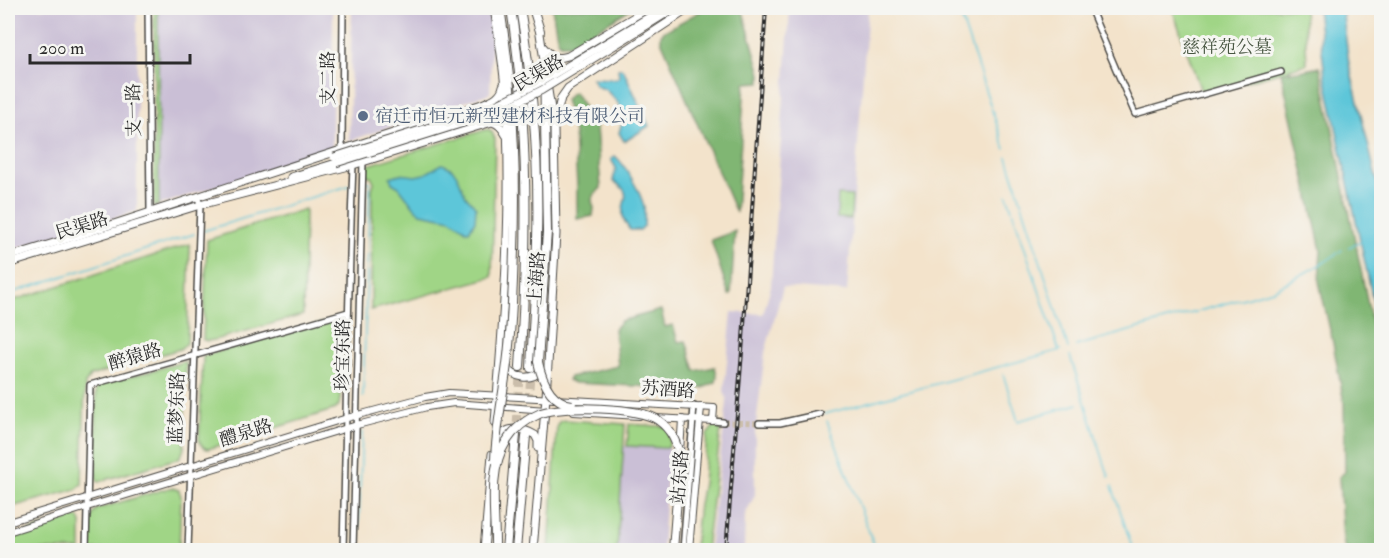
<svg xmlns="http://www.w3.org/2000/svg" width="1389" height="558" font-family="'IM FELL Double Pica','Noto Serif SC',serif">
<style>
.industrial{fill:#cabfd6}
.green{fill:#a0d586;stroke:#668058;stroke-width:1.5}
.forest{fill:#80b673;stroke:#56704f;stroke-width:1.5}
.water{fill:#5dc6d9;stroke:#447882;stroke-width:1.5}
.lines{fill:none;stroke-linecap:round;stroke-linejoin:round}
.stream{stroke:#5dc6d9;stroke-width:1.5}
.minor-tunnel{stroke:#cbbeab;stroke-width:5;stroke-dasharray:5 2.5;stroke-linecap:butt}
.trunk-tunnel{stroke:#cbbeab;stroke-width:8;stroke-dasharray:8 4;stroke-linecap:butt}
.minor-casing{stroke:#494743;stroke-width:8}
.tertiary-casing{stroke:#494743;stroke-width:8}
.secondary-casing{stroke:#494743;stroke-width:9}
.trunk-casing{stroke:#494743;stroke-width:10}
.minor{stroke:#fff;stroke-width:5}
.tertiary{stroke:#fff;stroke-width:6}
.secondary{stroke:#fff;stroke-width:7}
.trunk{stroke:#fff;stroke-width:8}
.rail-casing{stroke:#2b2b2b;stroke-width:4}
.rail{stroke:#f6f6f2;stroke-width:1.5;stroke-dasharray:4.5;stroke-linecap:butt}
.secondary-bridge-casing{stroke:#494743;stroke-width:9;stroke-linecap:butt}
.trunk-bridge-casing{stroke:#494743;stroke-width:10;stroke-linecap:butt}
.secondary-bridge{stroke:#fff;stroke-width:7}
.trunk-bridge{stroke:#fff;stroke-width:8}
.service-dot{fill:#5c6f8a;stroke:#f6f6f2;stroke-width:2}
.labels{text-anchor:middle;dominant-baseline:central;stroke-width:6;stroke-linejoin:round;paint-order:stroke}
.park-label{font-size:18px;fill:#485642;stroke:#f6f6f2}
.street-label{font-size:18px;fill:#2b2b2b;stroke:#f6f6f2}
.service-label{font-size:18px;fill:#4e5e75;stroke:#f6f6f2;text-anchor:start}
</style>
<rect width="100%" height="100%" fill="#f6f6f2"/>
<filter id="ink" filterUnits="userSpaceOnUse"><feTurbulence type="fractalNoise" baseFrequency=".0167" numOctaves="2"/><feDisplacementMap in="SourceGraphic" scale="12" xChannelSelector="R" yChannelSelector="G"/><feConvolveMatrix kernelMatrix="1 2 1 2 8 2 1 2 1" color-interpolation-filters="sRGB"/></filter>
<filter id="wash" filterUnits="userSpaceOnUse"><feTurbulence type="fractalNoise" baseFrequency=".008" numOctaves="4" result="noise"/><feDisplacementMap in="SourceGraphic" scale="24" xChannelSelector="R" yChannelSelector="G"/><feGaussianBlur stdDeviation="1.35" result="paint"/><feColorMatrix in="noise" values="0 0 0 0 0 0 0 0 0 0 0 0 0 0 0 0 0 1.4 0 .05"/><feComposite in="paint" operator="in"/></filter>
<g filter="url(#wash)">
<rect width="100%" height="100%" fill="#f3e3cb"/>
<g class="industrial">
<polygon points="8,8 137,8 137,211 8,251"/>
<polygon points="158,8 333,8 332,149 159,205"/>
<polygon points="352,8 488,8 492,26 490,93 349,141"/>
<polygon points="790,8 868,8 847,292 783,287 765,353 755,432 755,495 745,515 744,550 709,550 727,403 727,399 724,392 732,312 763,314 771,286"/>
<polygon points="623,446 666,448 669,446 662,550 617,550"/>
</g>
<g class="green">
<polygon points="154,8 158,8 159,205 154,207"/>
<polygon points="1172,8 1304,8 1307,64 1202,94"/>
<polygon points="488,129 492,132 495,139 492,277 371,310 372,189 374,182 371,176 366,176 365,166"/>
<polygon points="838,195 852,196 851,219 837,218"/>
<polygon points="305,209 303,315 214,340 208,341 203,340 207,240"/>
<polygon points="190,244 187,343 180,349 90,376 85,384 82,484 77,489 8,508 8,302"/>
<path d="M343 317 340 399 339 405 336 409 208 449C202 448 200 444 199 439L203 356Z"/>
<polygon points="183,362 186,362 184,448 182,454 179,458 98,482 96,478 96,386"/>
<polygon points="565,420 625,424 617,550 549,550 557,425 560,421"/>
<polygon points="629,424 670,427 669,446 666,448 627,446"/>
<polygon points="713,427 721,428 706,550 694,550 699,504 703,483 707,435"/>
<path d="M169 488H173L179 490 181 496 179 550H90C91 537 87 519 97 509Z"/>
<polygon points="75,517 79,518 81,523 81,550 8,550 8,538"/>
</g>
<g class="forest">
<polygon points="552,8 632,8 573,44 560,44 557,37"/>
<polygon points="706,8 742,8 761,74 761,82 745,83 736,213 661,40 661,35 663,32"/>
<polygon points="1320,67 1381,369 1381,550 1345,550 1343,540 1339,477 1345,472 1344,403 1333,343 1319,282 1321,250 1281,72 1300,71"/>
<polygon points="574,92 590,117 596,128 601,188 593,196 592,201 594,208 593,216 577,219 577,186 574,133 572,122 565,100 569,95"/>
<polygon points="735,231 731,295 729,295 711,240"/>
<polygon points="661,310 665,327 673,325 678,342 686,341 695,371 715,367 717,375 716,382 703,388 695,389 574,383 568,380 570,377 618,366 614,329 621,321"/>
</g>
<g class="water">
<polygon points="1317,8 1342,8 1349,64 1381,198 1381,338 1325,76"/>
<polygon points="621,68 624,71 649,126 627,140 624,141 619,133 621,126 624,123 619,104 606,90 596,86 592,78 616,79 619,77 618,69"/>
<path d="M615 156C625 164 641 193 644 207 645 213 644 220 644 226L640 230H630C627 226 624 221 623 216 620 201 636 194 613 181L616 168 611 159Z"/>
<path d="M442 164C460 170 458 181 466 196 469 200 473 203 476 208L475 221 469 231 466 230 451 219 421 213 415 208 399 187 392 183 390 177 400 174 415 176 425 174Z"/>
</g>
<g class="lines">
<g class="stream">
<polyline points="958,8 1005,149"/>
<polyline points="1007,157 1068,348"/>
<polyline points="1007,195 1059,350"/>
<polyline points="203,231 348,186"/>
<polyline points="1349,247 1362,242"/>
<polyline points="8,294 194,234"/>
<polyline points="1076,346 1273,290 1325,262 1342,250"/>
<polyline points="1070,356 1109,477"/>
<polyline points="1003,374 1018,421 1078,404"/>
<polyline points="363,396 370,182 366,182"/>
<polyline points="825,414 1061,350"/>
<polyline points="827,421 876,550"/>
<polyline points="1112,486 1133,550"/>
<polyline points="358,550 362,431"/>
<polyline points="1376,550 1382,550"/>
</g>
</g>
</g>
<g filter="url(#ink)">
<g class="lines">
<polyline class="minor-tunnel" points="723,422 759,423"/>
<g class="trunk-tunnel">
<polyline points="516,435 520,367"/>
<polyline points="526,436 531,368"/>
</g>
<g class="minor-casing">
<g id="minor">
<polyline points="148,8 150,212"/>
<polyline points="1090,8 1135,114 1281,72"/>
<polyline points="342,149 343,8"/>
<polyline points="713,421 723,422"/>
<polyline points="759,423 780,423 820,414"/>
<polyline points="86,550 90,385 348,312"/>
<polyline points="188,550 200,205 199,201"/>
<path d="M343 550C346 422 348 293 353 165"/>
<polyline points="353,550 363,161"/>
<polyline points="683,550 694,406"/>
</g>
</g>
<g class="tertiary-casing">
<g id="tertiary">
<polyline points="574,412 639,416"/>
<polyline points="680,452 682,419"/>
<polyline points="8,522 347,418 425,397 449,393 714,408 713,421 655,418"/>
<polyline points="8,532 87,507 357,425 427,407 454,403 546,410"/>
<polyline points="689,550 701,407"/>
</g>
</g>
<g class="secondary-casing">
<g id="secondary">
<path d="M494 8C498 35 503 62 505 89 513 200 504 312 495 422"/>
<polyline points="539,27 545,67"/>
<path d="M543 47C552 56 555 60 568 56L649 8"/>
<polyline points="555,122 561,98 568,88 690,8"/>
<polyline points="291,177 336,163"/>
<path d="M8 257 80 235 482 104C491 100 501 97 503 86"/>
<path d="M8 264 200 205 353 165 492 122C499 124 502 128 506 135"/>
<path d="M506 366C514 379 531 381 542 370"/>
<path d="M498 441C505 425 522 427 535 435L538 441V448"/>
<polyline points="484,550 492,454"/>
<polyline points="533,550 546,397 556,234 554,128 547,84"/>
</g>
</g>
<g class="trunk-casing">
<g id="trunk">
<path d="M500 8C513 88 517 168 514 249"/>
<path d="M511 8C529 127 528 247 520 367"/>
<path d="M520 8C533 84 539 163 537 240 536 283 533 326 531 368"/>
<polyline points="533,8 540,31"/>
<polyline points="544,63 547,232"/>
<polyline points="506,550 516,435"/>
<polyline points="516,550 526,436"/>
</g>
</g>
<use href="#minor" class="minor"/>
<use href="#tertiary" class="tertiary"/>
<use href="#secondary" class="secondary"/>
<use href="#trunk" class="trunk"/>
<g class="rail-casing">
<polyline id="rail" points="726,550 743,339 766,8"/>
</g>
<use href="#rail" class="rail"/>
<g class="secondary-bridge-casing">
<g id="secondary-bridge">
<polyline points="334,157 430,127 490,108 502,102 541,82 664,8"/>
<polyline points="336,163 489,115 516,103 542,90 675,8"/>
</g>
</g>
<g class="trunk-bridge-casing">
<g id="trunk-bridge">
<path d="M547 232 538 362C542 381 551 402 572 405"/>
<path d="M495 460C496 428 503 396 507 364 512 326 513 287 514 249"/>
<path d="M495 550C496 517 487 471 506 442 514 429 527 419 541 413 561 405 640 407 658 420 672 430 677 443 680 459L673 550"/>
</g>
</g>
<use href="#secondary-bridge" class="secondary-bridge"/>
<use href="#trunk-bridge" class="trunk-bridge"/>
</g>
</g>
<circle class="service-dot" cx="363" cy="116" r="6"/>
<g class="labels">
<g class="park-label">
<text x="1227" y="47">慈祥苑公墓</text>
</g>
<g class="street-label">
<text transform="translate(539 73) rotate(-30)">民渠路</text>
<text transform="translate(328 78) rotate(-90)">支二路</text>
<text transform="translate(134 110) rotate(-91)">支一路</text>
<text transform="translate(82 226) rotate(-17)">民渠路</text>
<text transform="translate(537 278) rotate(-86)">上海路</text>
<text transform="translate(343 355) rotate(-89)">珍宝东路</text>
<text transform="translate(135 357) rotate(-16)">醉猿路</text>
<text transform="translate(668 390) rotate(4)">苏酒路</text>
<text transform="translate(177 408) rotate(-88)">蓝梦东路</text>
<text transform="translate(246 433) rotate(-17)">醴泉路</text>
<text transform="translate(680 477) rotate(-85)">站东路</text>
</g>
<g class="service-label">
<text x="375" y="116">宿迁市恒元新型建材科技有限公司</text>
</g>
</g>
<rect width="1389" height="558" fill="none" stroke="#f6f6f2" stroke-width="30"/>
<path d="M30 54v9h160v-9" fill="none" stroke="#2b2b2b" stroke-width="3"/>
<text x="39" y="54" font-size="18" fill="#2b2b2b" stroke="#f6f6f2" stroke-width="4.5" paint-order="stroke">200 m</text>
</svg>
